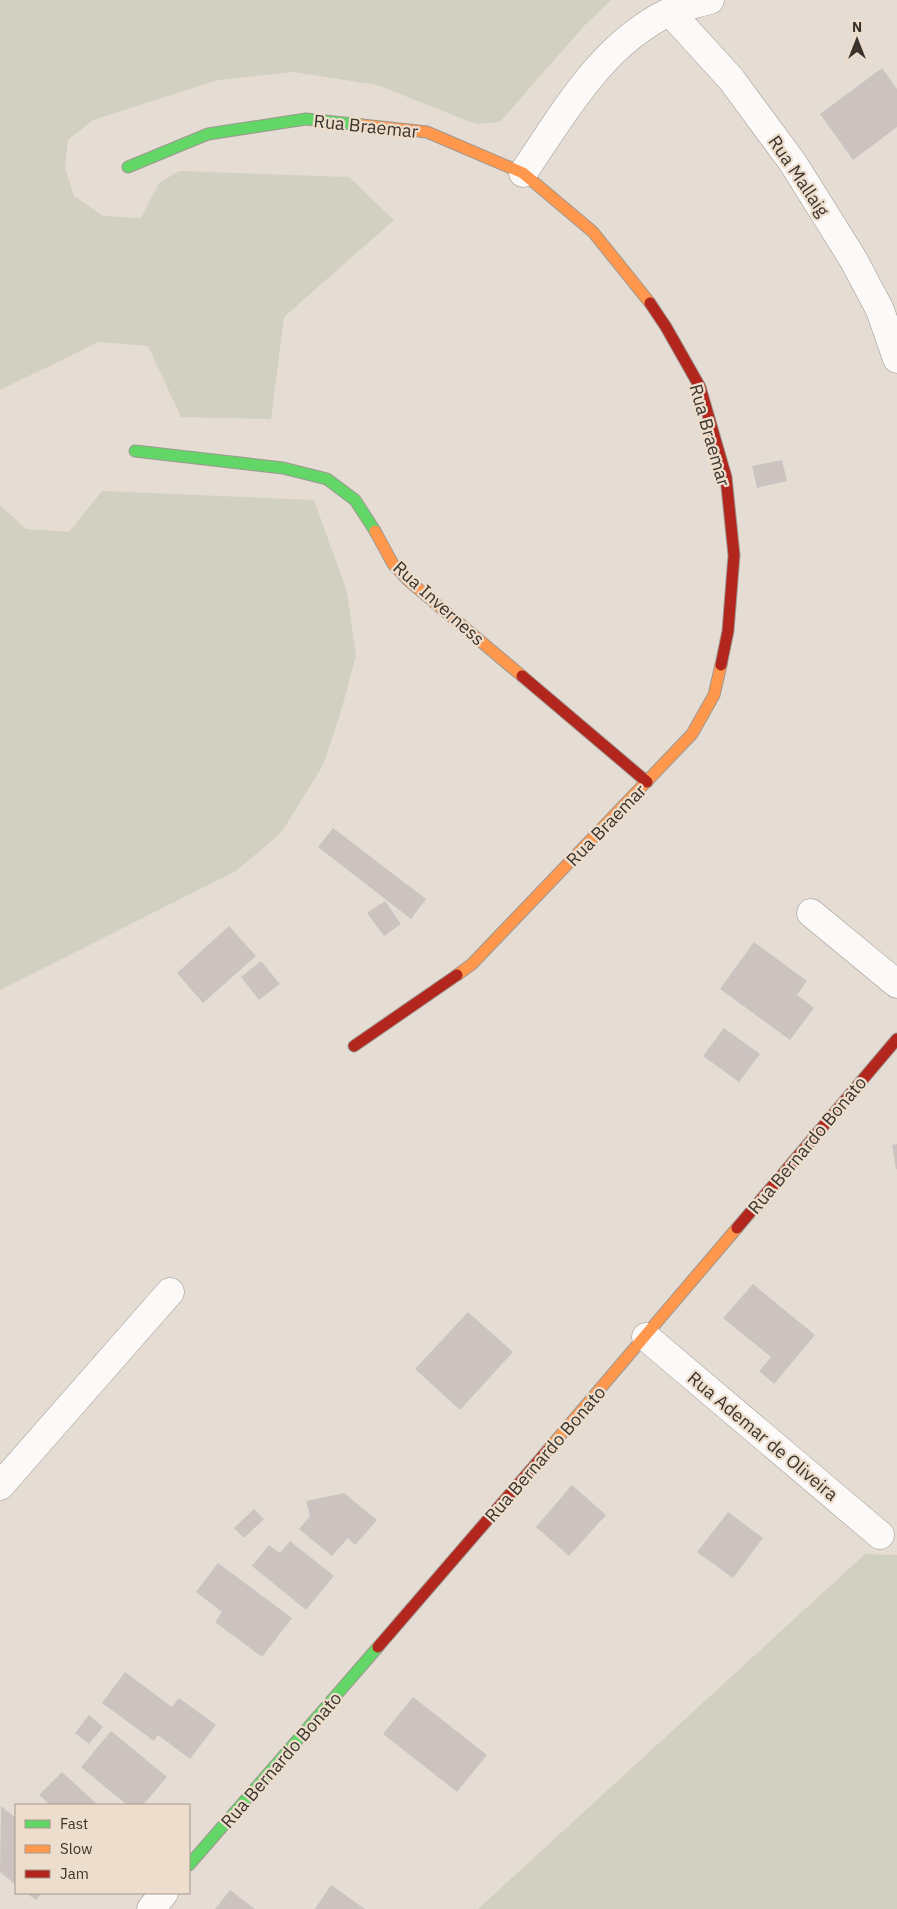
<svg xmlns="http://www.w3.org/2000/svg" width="897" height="1909" font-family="'IBM Plex Sans',sans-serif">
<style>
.green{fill:#d2d0c1}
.building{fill:#ccc3c1}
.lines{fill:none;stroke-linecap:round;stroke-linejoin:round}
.street-casing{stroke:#9e9891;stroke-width:29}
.fast-casing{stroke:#9e9891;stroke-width:13}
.slow-casing{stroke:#9e9891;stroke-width:13}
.jam-casing{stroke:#9e9891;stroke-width:13}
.street{stroke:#fbfaf9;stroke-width:28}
.fast{stroke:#63d668;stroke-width:11}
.slow{stroke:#ff974d;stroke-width:11}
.jam{stroke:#b3261e;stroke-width:11}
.labels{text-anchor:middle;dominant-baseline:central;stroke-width:4.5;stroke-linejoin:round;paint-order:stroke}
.street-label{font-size:18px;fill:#3a342d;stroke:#edddcc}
</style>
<rect width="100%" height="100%" fill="#e5ddd4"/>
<g class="green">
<polygon points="0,0 611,0 585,25 500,122 476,124 377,85 293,72 218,80 93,120 68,140 65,168 74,196 103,216 141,218 159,183 179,171 349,177 394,220 284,317 271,419 181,417 148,346 99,342 0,390"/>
<polygon points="102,491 314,500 347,592 356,656 341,711 323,765 282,832 236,871 0,990 0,505 26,529 69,532"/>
<polygon points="865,1554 897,1555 897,1909 478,1909"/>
</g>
<g class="building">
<polygon points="882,68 897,89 897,127 853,160 820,114"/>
<polygon points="782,460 787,481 757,488 752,466"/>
<polygon points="333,828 426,899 411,919 318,847"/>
<polygon points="385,901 401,924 384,936 367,913"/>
<polygon points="229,926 256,956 203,1003 177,973"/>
<polygon points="754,942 807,981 797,995 814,1008 790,1040 720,989"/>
<polygon points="261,961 280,984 259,1000 241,977"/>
<polygon points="724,1028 760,1054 739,1082 703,1056"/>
<polygon points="897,1144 897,1169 896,1169 892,1145"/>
<polygon points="753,1284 815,1335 774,1384 759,1371 771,1357 723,1318"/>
<polygon points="468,1312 513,1352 460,1410 415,1369"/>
<polygon points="572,1485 606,1515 569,1556 536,1527"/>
<polygon points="344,1493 377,1520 355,1545 348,1538 332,1556 299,1529 310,1516 306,1501"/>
<polygon points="254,1509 264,1519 244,1538 234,1528"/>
<polygon points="728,1512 763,1538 733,1578 697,1552"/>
<polygon points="290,1541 334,1576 306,1610 252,1566 269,1545 280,1553"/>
<polygon points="218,1563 292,1618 262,1657 215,1622 222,1612 196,1592"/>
<polygon points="125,1672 172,1707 179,1698 216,1725 190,1759 158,1735 154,1741 102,1703"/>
<polygon points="413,1697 487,1755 457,1792 383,1734"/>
<polygon points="89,1715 103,1727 89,1744 75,1733"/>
<polygon points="111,1731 167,1777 143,1805 127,1805 81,1767"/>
<polygon points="62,1772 98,1805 50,1805 39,1795"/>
<polygon points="1,1806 16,1818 16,1885 0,1872"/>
<polygon points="331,1885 365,1909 315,1909"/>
<polygon points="230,1890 255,1909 215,1909"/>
<polygon points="26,1893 42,1893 36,1900"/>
</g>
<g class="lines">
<g class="street-casing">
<g id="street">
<polyline points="670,12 731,79 793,163 853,259 880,310 897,359"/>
<path d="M523 173C564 113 601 45 669 12 681 6 697 4 710 0"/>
<polyline points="811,913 897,984"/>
<polyline points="646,1337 880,1535"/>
<polyline points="0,1486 170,1292"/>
<polyline points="151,1909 164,1893"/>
</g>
</g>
<g class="fast-casing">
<g id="fast">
<polyline points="128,167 208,134 306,119 362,125"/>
<polyline points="135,451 283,468 327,479 355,500 375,531"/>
<polyline points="189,1865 378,1647"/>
</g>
</g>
<g class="slow-casing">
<g id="slow">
<polyline points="362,125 427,132 523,173 593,232 650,303"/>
<polyline points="375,531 393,564 409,581 522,676"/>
<polyline points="457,975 472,964 692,734 714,695 721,665"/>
<polyline points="547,1451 737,1228"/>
</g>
</g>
<g class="jam-casing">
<g id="jam">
<polyline points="650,303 666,327 700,387 726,477 734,555 728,631 721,665"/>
<polyline points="522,676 647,782"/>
<polyline points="354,1046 457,975"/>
<polyline points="737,1228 897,1039"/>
<polyline points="378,1647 547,1451"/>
</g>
</g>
<use href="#street" class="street"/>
<use href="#fast" class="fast"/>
<use href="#slow" class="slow"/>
<use href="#jam" class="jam"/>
</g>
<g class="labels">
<g class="street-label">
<text transform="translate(366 126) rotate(6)">Rua Braemar</text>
<text transform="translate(799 176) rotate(56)">Rua Mallaig</text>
<text transform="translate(710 435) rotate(74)">Rua Braemar</text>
<text transform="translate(439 603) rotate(42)">Rua Inverness</text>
<text transform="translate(606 825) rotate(-46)">Rua Braemar</text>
<text transform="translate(807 1145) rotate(-50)">Rua Bernardo Bonato</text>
<text transform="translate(763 1436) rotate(40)">Rua Ademar de Oliveira</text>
<text transform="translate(545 1454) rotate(-49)">Rua Bernardo Bonato</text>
<text transform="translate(281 1760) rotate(-49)">Rua Bernardo Bonato</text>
</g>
</g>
<rect x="15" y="1804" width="175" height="90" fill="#edddcc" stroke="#a5998c"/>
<rect x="25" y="1820" width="25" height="8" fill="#63d668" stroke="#a5998c"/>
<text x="60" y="1829" font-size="15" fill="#3a342d">Fast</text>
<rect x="25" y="1845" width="25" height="8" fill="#ff974d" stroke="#a5998c"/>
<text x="60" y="1854" font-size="15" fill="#3a342d">Slow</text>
<rect x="25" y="1870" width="25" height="8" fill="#b3261e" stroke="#a5998c"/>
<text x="60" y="1879" font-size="15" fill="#3a342d">Jam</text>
<g transform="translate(857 40)" stroke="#edddcc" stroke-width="4" paint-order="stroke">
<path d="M0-4L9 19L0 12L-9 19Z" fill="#3a342d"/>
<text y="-8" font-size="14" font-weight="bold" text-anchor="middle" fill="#3a342d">N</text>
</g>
</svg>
